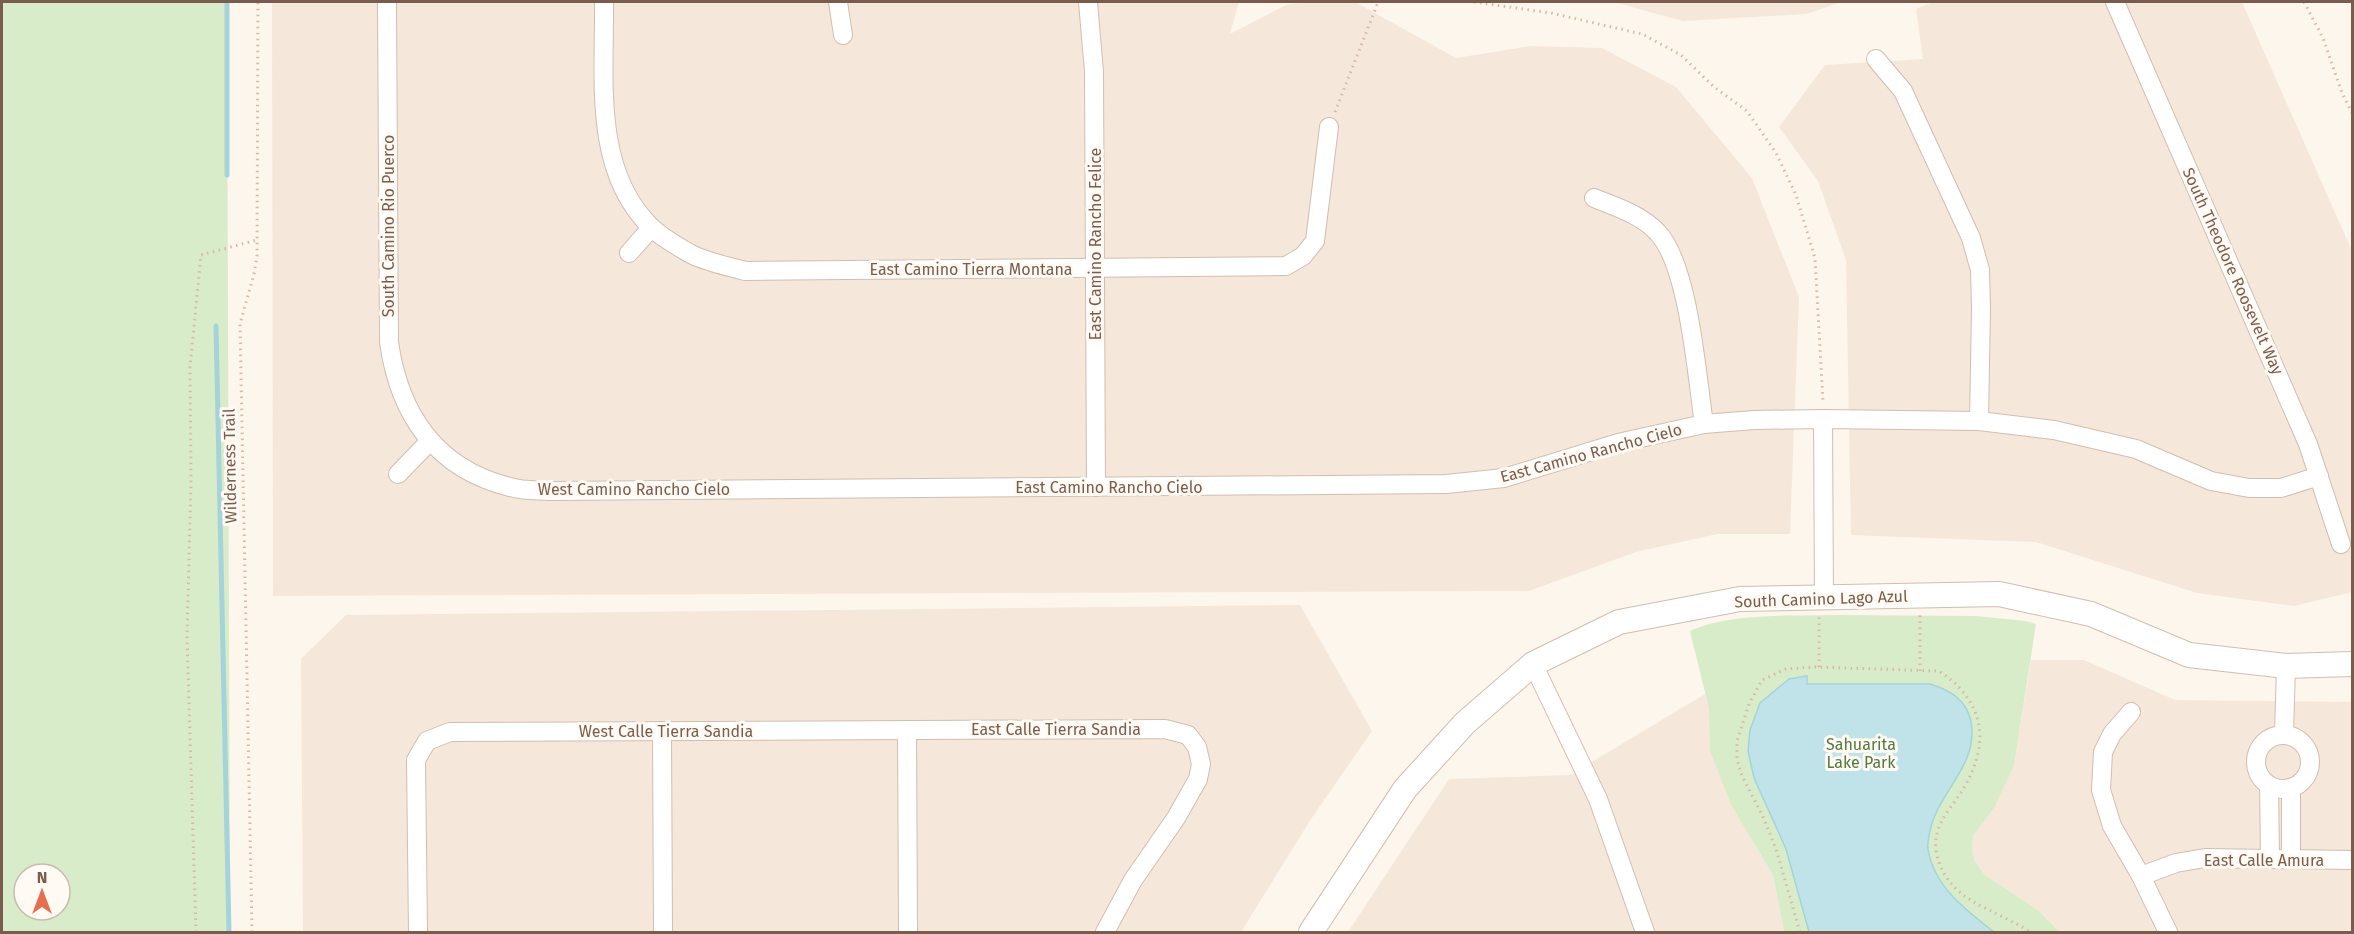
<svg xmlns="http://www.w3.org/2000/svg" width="2354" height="934" font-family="'Fira Sans',sans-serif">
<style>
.residential{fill:#f5e8da}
.green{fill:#d8ecc9;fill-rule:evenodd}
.water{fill:#bfe3e8;stroke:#a5d3da;stroke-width:1.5}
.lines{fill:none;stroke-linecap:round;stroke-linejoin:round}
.stream{stroke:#a5d3da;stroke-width:5}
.minor-casing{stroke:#d1beb0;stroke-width:20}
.tertiary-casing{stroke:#d1beb0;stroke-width:26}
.path{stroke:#d9b8a5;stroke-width:3;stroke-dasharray:1.5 4.5;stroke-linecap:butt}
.minor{stroke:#fff;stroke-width:18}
.tertiary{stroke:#fff;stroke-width:24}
.labels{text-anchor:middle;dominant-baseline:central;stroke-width:6;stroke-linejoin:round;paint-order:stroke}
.street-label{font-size:16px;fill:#7a5c4d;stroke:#fffaf3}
.park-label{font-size:16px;fill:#537a41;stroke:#fffaf3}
</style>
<rect width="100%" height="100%" fill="#fdf6ec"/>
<g class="residential">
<polygon points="272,2 1239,2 1230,34 1286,5 1305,2 1355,2 1456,58 1530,46 1602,48 1676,87 1752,178 1799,297 1790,534 1717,534 1636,552 1529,591 273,596"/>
<polygon points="1613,2 1841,2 1807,14 1683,21"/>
<polygon points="1933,2 2242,2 2352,251 2352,592 2294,606 2197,593 2036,542 1851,535 1846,260 1818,181 1779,127 1825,65 1923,59 1916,9"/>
<polygon points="1300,605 1372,731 1311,819 1241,932 303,932 301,659 346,615"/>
<polygon points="2031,660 2084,660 2175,700 2352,702 2352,932 2060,932 2038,910 1985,875 1974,860 1972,848 1973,836 1994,807 2014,766"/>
<polygon points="1705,694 1709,709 1711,751 1732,807 1773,875 1784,932 1348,932 1449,779 1570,775"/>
</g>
<g class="green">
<path d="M2 2H227L230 932H2ZM24 874H60V910H24Z"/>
<path d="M1835 615 1976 616 2025 621 2036 624 2014 766 1994 808 1973 836 1972 848 1974 860 1985 875 2038 910 2060 932H1784L1773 875 1732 807 1710 751 1709 709 1690 631C1728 613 1793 616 1835 615Z"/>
</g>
<path class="water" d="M1807 676V684H1930C1950 690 1967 700 1971 722 1979 765 1938 792 1930 831 1929 837 1927 843 1928 849 1934 887 1966 910 1994 932H1809L1786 849 1754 778 1748 751 1750 730 1760 703 1789 679Z"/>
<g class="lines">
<g class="stream">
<polyline points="227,2 227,175"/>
<polyline points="216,326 229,932"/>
</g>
<g class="minor-casing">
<g id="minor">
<path d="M387 2 389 342C399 414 436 469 510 487 522 491 538 490 551 491L1446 484 1504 478 1618 443 1704 424 1754 420 1823 419 1979 421 2054 430 2136 449 2211 481 2249 488H2281L2319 476"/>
<path d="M604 2C605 76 592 170 651 227 661 237 677 246 689 253 705 262 728 266 745 271L1286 266 1303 256 1315 241 1329 127"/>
<polyline points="838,2 843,35"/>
<polyline points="1088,2 1094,72 1096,487"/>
<polyline points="2115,2 2308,444 2341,544"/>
<polyline points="1876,59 1903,91 1971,238 1980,270 1981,308 1979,421"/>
<path d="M1594 198C1616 207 1642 215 1658 233 1689 266 1697 378 1704 424"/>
<polyline points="629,253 651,228"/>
<polyline points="1823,419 1824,598"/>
<polyline points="398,474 430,441"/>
<polyline points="1533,664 1598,799 1645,932"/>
<polyline points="2131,712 2112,734 2103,752 2101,790 2112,826 2141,876 2168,932"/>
<polyline points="907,730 908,932"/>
<polyline points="662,731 663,932"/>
<polyline points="2284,734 2286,666"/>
<circle cx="2283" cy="762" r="27"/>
<polyline points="2269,785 2270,857"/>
<polyline points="2291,788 2291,859"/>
<polyline points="2141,876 2176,863 2205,858 2352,860"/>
<polyline points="418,932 416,760 427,741 450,732 1165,729 1188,735 1197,747 1201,764 1198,779 1176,818 1133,880 1105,932"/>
</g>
</g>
<g class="tertiary-casing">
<polyline id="tertiary" points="1311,932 1405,789 1465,723 1533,664 1619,622 1740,599 1999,594 2091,614 2189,655 2286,666 2352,664"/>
</g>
<g class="path">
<polyline points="1474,2 1551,13 1642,34 1681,55 1714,87 1747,111 1776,153 1796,195 1815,258 1823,402"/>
<polyline points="2304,2 2323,38 2342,93 2352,113"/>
<polyline points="1335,112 1377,5 1381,2"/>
<polyline points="1819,667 1819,617"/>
<polyline points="1920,671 1920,615"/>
<polyline points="196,932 187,638 191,480 190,367 201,255 257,240"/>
<polyline points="252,932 240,324 254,274 257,256 258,2"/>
<path d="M1800 932 1776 849 1764 819 1742 776 1737 759V741L1749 704 1762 680 1786 669 1815 667 1939 671C1983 700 1991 740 1965 786 1949 813 1926 829 1940 865 1953 897 1981 905 2009 920 2016 924 2024 927 2029 932"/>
</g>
<use href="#minor" class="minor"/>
<use href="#tertiary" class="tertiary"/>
</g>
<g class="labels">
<g class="street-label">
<text transform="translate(388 226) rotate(-90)">South Camino Rio Puerco</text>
<text transform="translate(1095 244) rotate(-90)">East Camino Rancho Felice</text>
<text x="971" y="269">East Camino Tierra Montana</text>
<text transform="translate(2233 271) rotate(66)">South Theodore Roosevelt Way</text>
<text transform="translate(1591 453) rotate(-15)">East Camino Rancho Cielo</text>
<text transform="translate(230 466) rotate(-91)">Wilderness Trail</text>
<text x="1109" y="487">East Camino Rancho Cielo</text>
<text x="634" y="489">West Camino Rancho Cielo</text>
<text transform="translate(1821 599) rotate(-2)">South Camino Lago Azul</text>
<text x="1056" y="729">East Calle Tierra Sandia</text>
<text x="666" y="731">West Calle Tierra Sandia</text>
<text x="2264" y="860">East Calle Amura</text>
</g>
<g class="park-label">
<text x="1861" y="744">Sahuarita<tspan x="1861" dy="18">Lake Park</tspan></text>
</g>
</g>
<rect width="2354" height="934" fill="none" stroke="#7a5c4d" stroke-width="6"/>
<g transform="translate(42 892)"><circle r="28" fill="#fffaf3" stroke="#cabbb1" stroke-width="1.5"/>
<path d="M0-4.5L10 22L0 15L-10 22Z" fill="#e76f51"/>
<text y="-9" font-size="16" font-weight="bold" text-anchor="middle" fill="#7a5c4d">N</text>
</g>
</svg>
